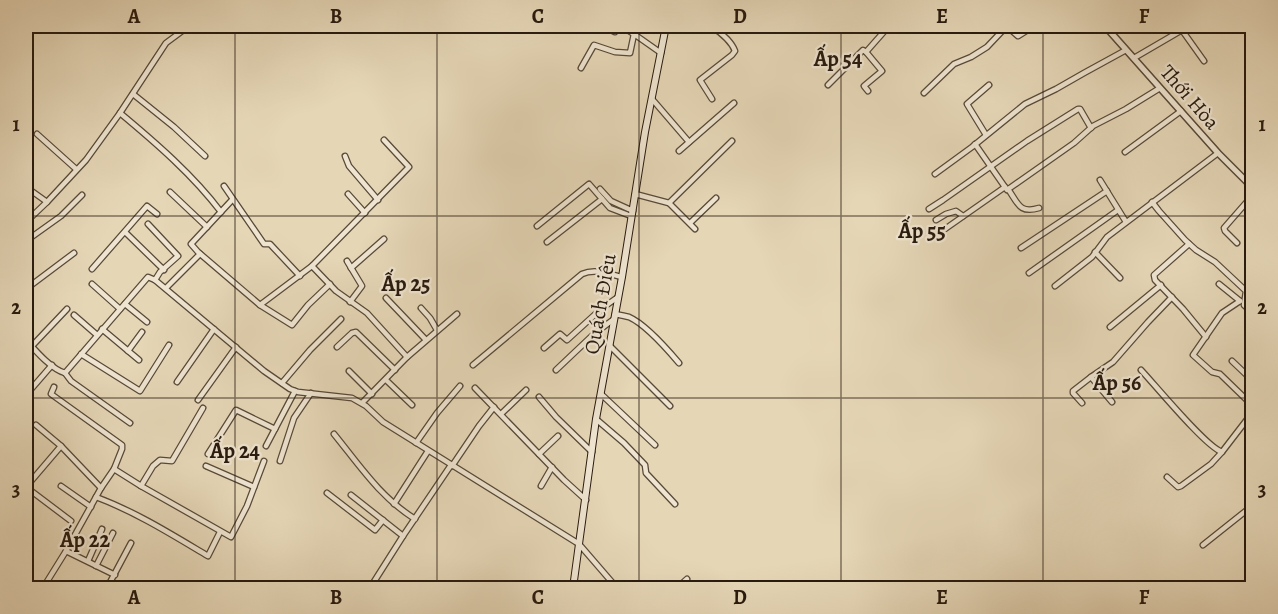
<svg xmlns="http://www.w3.org/2000/svg" width="1278" height="614" font-family="Alegreya,serif">
<style>
.lines{fill:none;stroke-linecap:round;stroke-linejoin:round}
.minor-casing{stroke:#574938;stroke-width:7}
.tertiary-casing{stroke:#574938;stroke-width:8}
.secondary-casing{stroke:#281a0e;stroke-width:8}
.minor{stroke:#eee4d0;stroke-width:4.5}
.tertiary{stroke:#eee4d0;stroke-width:5}
.secondary{stroke:#eee4d0;stroke-width:6}
.grid{fill:none;stroke:#281a0e;stroke-width:1.5;stroke-opacity:0.55}
.labels{text-anchor:middle;dominant-baseline:central;stroke-width:4.5;stroke-linejoin:round;paint-order:stroke}
.street-label{font-size:21px;fill:#281a0e;stroke:#eee4d0}
.neighbourhood-label{font-size:22px;font-weight:bold;fill:#281a0e;stroke:#eee4d0}
.neatline{fill:none;stroke:#281a0e;stroke-width:2}
.grid-label{font-size:20px;text-anchor:middle;font-weight:bold;fill:#281a0e}
</style>
<rect width="100%" height="100%" fill="#e5d6b6"/>
<filter id="stains"><feTurbulence type="fractalNoise" baseFrequency=".00333" numOctaves="4"/><feColorMatrix values="0 0 0 0 .2 0 0 0 0 .09 0 0 0 0 .02 0 0 0 .5 -.17"/></filter>
<radialGradient id="worn" r=".72"><stop offset=".6" stop-color="#630" stop-opacity="0"/><stop offset="1" stop-color="#630" stop-opacity=".3"/></radialGradient>
<g class="lines">
<g class="minor-casing">
<g id="minor">
<polyline points="603,26 615,32 619,26"/>
<polyline points="621,26 634,34"/>
<path d="M711 26C720 32 731 40 735 51L732 55 700 80 712 99"/>
<polyline points="776,26 778,27 779,26"/>
<polyline points="1179,26 1204,61"/>
<polyline points="1061,27 1063,26"/>
<polyline points="866,52 882,71 864,86 868,91"/>
<polyline points="1134,58 1182,30"/>
<polyline points="581,68 594,45 615,52 630,53 634,34 661,53"/>
<polyline points="828,85 863,50 866,52 889,26"/>
<polyline points="924,93 954,64 971,57 987,47 1005,28 1010,29 1018,36 1034,26"/>
<polyline points="133,94 174,127 205,156"/>
<polyline points="652,99 689,142"/>
<path d="M120 113C156 143 193 175 221 212"/>
<polyline points="37,134 76,169"/>
<polyline points="986,135 967,104 989,85"/>
<polyline points="975,144 1007,190 1074,143 1093,126 1126,109 1160,88"/>
<polyline points="679,151 734,103"/>
<polyline points="1125,152 1181,111"/>
<polyline points="345,156 349,166 378,200"/>
<polyline points="935,174 972,147 1025,104 1056,89 1084,73 1126,50"/>
<polyline points="1100,180 1126,222"/>
<polyline points="224,186 264,244 270,244 300,276"/>
<polyline points="26,187 47,202"/>
<polyline points="600,189 611,201 633,211"/>
<path d="M1008 189C1018 203 1019 214 1039 208"/>
<polyline points="170,192 207,227"/>
<polyline points="348,194 365,213"/>
<polyline points="635,194 669,203 695,229"/>
<polyline points="232,200 191,244 198,252 260,305 292,325 308,305 330,284"/>
<polyline points="1152,202 1159,211 1185,240 1196,250 1215,262 1246,291 1244,305 1252,312"/>
<polyline points="669,203 732,141"/>
<polyline points="929,209 943,200 1027,141 1078,109 1080,109 1091,128"/>
<polyline points="936,220 946,214 956,211 963,216"/>
<polyline points="26,222 47,202 86,160 120,113 166,43 189,26"/>
<polyline points="690,223 716,198"/>
<polyline points="148,224 178,256 160,272 155,280"/>
<polyline points="537,226 589,184 610,208 631,216"/>
<polyline points="945,229 1005,187"/>
<polyline points="125,232 164,270"/>
<polyline points="26,241 61,216 82,195"/>
<polyline points="547,242 602,199"/>
<polyline points="1237,243 1225,231 1224,228 1252,196"/>
<polyline points="1189,244 1154,275 1155,280 1183,309 1206,337"/>
<polyline points="1021,248 1107,191"/>
<polyline points="1095,252 1120,278"/>
<polyline points="347,261 362,286 350,302"/>
<polyline points="312,266 336,291 367,313 407,357"/>
<polyline points="351,268 384,239"/>
<polyline points="92,269 147,206 157,214"/>
<polyline points="1029,273 1118,210"/>
<polyline points="92,284 120,309"/>
<polyline points="1219,284 1240,301"/>
<polyline points="1055,286 1092,257 1107,237 1218,153"/>
<polyline points="166,288 200,254"/>
<polyline points="26,289 74,253"/>
<polyline points="386,298 426,340"/>
<polyline points="1240,301 1222,313 1193,355 1212,372 1220,374 1252,405"/>
<polyline points="125,304 147,322"/>
<polyline points="260,305 312,266 409,167 384,140"/>
<polyline points="421,308 430,318 437,330"/>
<path d="M615 314C620 315 625 316 629 317 645 324 668 350 679 363"/>
<polyline points="74,315 97,335"/>
<polyline points="1110,327 1161,285"/>
<polyline points="102,329 139,360"/>
<path d="M26 340C35 350 51 369 65 373L148 277 155 280 264 371 290 389 298 392 352 398 366 406 383 422 579 544 617 588"/>
<polyline points="609,345 670,406"/>
<polyline points="32,346 67,309"/>
<polyline points="337,347 352,333 356,332 395,370"/>
<polyline points="544,348 560,334 567,340 601,309 618,297"/>
<polyline points="128,351 142,332"/>
<polyline points="81,354 140,391 169,345"/>
<polyline points="1232,361 1252,380"/>
<path d="M473 365 582 274C595 268 609 274 622 277"/>
<polyline points="556,370 594,334 614,319"/>
<path d="M1141 370C1156 386 1206 447 1222 452L1252 413"/>
<polyline points="349,371 372,394"/>
<polyline points="65,373 71,381 130,423"/>
<polyline points="386,380 412,405"/>
<polyline points="177,382 214,329"/>
<polyline points="282,383 310,350 341,319"/>
<polyline points="54,387 51,394 122,445 122,449 114,469"/>
<polyline points="475,388 564,480 586,500"/>
<polyline points="601,394 655,445"/>
<polyline points="26,395 52,365"/>
<polyline points="539,397 556,417 592,452"/>
<polyline points="198,400 236,347"/>
<polyline points="1112,402 1091,377 1113,362 1148,322 1172,297"/>
<polyline points="362,403 407,357 457,314"/>
<polyline points="1082,403 1073,393 1073,391 1091,377"/>
<polyline points="501,414 526,390"/>
<polyline points="596,419 624,443 645,465 646,473 675,504"/>
<polyline points="36,425 61,446 101,488 66,551 43,588"/>
<path d="M334 434C360 466 380 497 415 519"/>
<polyline points="416,443 437,413 460,386"/>
<polyline points="266,446 295,391"/>
<polyline points="208,454 236,410 275,429"/>
<polyline points="539,454 558,436"/>
<polyline points="280,461 294,418 311,393"/>
<polyline points="206,466 254,487"/>
<polyline points="452,466 479,426 494,407"/>
<polyline points="1167,477 1178,487 1181,486 1211,464 1222,452"/>
<polyline points="61,486 91,507"/>
<polyline points="141,486 153,466 160,460 172,461 203,408"/>
<polyline points="541,486 552,467"/>
<polyline points="26,487 71,521"/>
<polyline points="26,487 61,446"/>
<polyline points="101,488 114,469 141,486 231,537 247,506 264,461"/>
<polyline points="327,493 375,530 383,520"/>
<polyline points="351,495 403,536"/>
<path d="M96 497C136 512 171 534 208 556L220 532"/>
<polyline points="394,504 428,451"/>
<polyline points="1203,545 1252,506"/>
<polyline points="66,551 115,575"/>
<polyline points="88,561 102,529"/>
<polyline points="96,566 113,533"/>
<polyline points="107,588 131,543"/>
<polyline points="370,588 403,536 451,465"/>
<polyline points="546,588 574,584"/>
<polyline points="677,588 687,579"/>
</g>
</g>
<g class="tertiary-casing">
<polyline id="tertiary" points="1105,26 1218,153 1252,187"/>
</g>
<g class="secondary-casing">
<polyline id="secondary" points="573,588 596,419 622,277 645,132 666,26"/>
</g>
<use href="#minor" class="minor"/>
<use href="#tertiary" class="tertiary"/>
<use href="#secondary" class="secondary"/>
</g>
<path class="grid" d="M235 26V588M437 26V588M639 26V588M841 26V588M1043 26V588M26 216H1252M26 398H1252"/>
<g class="labels">
<g class="street-label">
<text transform="translate(1190 97) rotate(49)">Thới Hòa</text>
<text transform="translate(600 304) rotate(-80)">Quách Điêu</text>
</g>
<g class="neighbourhood-label">
<text x="838" y="59">Ấp 54</text>
<text x="922" y="231">Ấp 55</text>
<text x="406" y="284">Ấp 25</text>
<text x="1117" y="383">Ấp 56</text>
<text x="235" y="451">Ấp 24</text>
<text x="85" y="540">Ấp 22</text>
</g>
</g>
<rect width="1278" height="614" fill="none" stroke="#e5d6b6" stroke-width="66"/>
<rect x="33" y="33" width="1212" height="548" class="neatline"/>
<g class="grid-label">
<text x="134" y="23">A</text>
<text x="336" y="23">B</text>
<text x="538" y="23">C</text>
<text x="740" y="23">D</text>
<text x="942" y="23">E</text>
<text x="1144" y="23">F</text>
<text x="16" y="131">1</text>
<text x="1262" y="131">1</text>
<text x="16" y="314">2</text>
<text x="1262" y="314">2</text>
<text x="16" y="496">3</text>
<text x="1262" y="496">3</text>
<text x="134" y="604">A</text>
<text x="336" y="604">B</text>
<text x="538" y="604">C</text>
<text x="740" y="604">D</text>
<text x="942" y="604">E</text>
<text x="1144" y="604">F</text>
</g>
<rect width="100%" height="100%" filter="url(#stains)"/>
<rect width="100%" height="100%" fill="url(#worn)"/>
</svg>
